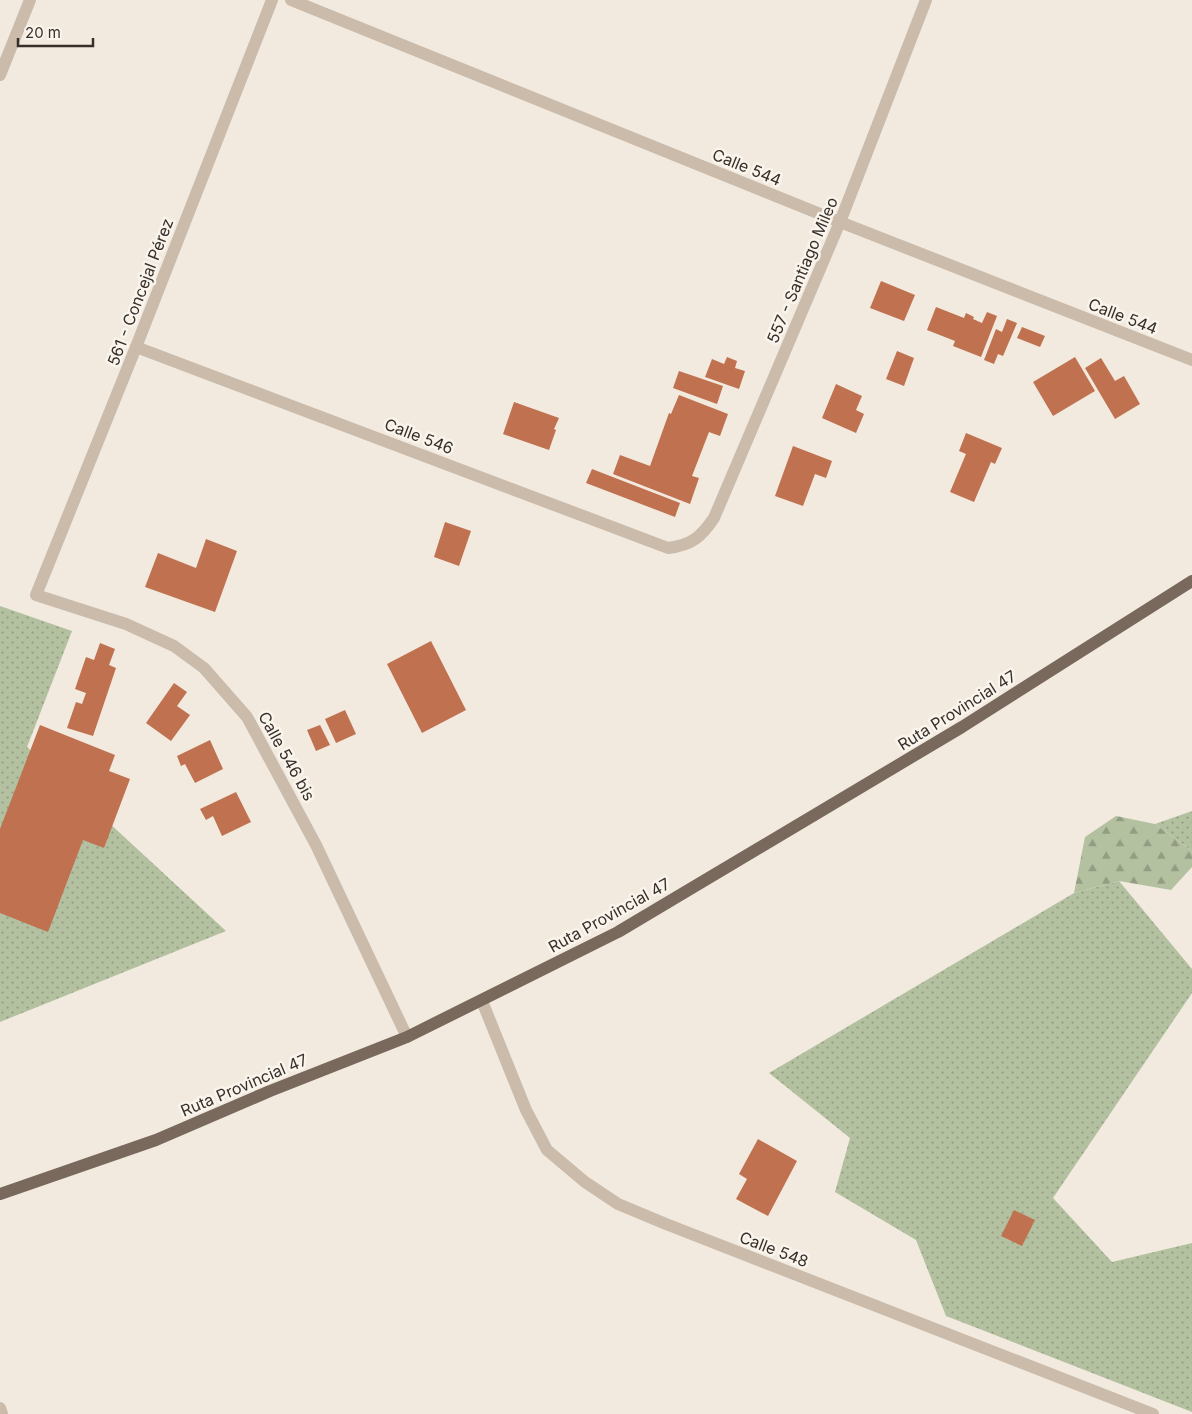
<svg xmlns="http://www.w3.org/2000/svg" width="1192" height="1414" font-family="Inter,sans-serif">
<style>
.grass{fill:url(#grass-dots)}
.forest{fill:url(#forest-firs)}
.building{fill:#c0714f}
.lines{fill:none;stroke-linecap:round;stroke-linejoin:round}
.minor{stroke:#cabbab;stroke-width:12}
.major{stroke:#79685c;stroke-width:12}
.labels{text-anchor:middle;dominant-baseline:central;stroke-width:5;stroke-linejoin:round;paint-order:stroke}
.street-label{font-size:16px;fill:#382f2a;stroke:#f9f4ec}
</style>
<defs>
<pattern id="grass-dots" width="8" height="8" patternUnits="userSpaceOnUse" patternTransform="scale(1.25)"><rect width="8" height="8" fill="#b4c1a0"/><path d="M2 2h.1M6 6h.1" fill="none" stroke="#939d83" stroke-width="1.8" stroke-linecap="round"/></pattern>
<pattern id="forest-firs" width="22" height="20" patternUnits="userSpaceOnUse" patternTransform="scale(1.25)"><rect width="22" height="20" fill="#b4c1a0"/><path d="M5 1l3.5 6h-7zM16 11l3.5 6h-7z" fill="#939d83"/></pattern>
</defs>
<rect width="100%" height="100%" fill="#f2eadf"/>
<g class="grass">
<polygon points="0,606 72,631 27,747 226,931 0,1022"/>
<polygon points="1192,811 1192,851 1155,824"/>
<polygon points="1119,881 1192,969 1192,993 1053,1198 1112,1262 1192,1243 1192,1412 946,1316 916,1240 835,1192 850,1138 769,1073 1074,893"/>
</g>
<polygon class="forest" points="1116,816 1155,824 1192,851 1192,867 1171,890 1119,881 1074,893 1085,837"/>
<g class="building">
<polygon points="881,281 915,295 904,321 870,308"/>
<polygon points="936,307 964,318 966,313 974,317 973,319 982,323 987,312 997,316 981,357 953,346 955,341 927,330"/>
<polygon points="1007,319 1017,323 1003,356 998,354 994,364 984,360 996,329 1002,332"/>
<polygon points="1022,327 1045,336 1040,347 1017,338"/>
<polygon points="897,351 914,358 904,386 886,379"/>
<polygon points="727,357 737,361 735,368 745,371 739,389 705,377 712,359 724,364"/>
<polygon points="1075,357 1095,391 1053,416 1033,382"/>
<polygon points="1101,358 1115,381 1124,376 1140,404 1115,419 1085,368"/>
<polygon points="679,371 723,386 717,404 673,388"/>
<polygon points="836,384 862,396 856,410 864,414 856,433 822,418"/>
<polygon points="679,395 728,414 720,436 709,432 692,476 699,478 690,504 613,474 620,455 650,466 669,413 671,414"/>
<polygon points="514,402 559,418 554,429 556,430 549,450 503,434"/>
<polygon points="966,433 1002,448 995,464 991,462 974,502 950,492 966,454 959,451"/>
<polygon points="793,446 832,461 826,478 815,474 803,506 775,496"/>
<polygon points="592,469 680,503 675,517 586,483"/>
<polygon points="445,522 471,531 459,566 434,557"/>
<polygon points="206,539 237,551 215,612 145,587 158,553 196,568"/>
<polygon points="431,641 466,710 422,733 387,664"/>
<polygon points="100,643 115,649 109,665 116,668 93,736 67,728 76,702 82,704 86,693 75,689 86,657 94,660"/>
<polygon points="174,683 187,692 177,706 190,715 171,741 146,723"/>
<polygon points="345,710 356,734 336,743 325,719"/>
<polygon points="40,725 115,755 109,771 130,779 104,848 83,840 48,932 0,913 0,829"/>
<polygon points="320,725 330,745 316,751 307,730"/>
<polygon points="210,740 223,769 195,783 185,764 181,766 177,756"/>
<polygon points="236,792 251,822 222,836 213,816 206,820 200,809"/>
<polygon points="758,1139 797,1161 768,1216 736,1199 747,1179 739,1174"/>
<polygon points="1014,1210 1035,1220 1022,1246 1001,1236"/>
</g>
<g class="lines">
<g class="minor">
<polyline points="272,0 136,347 36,595 126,624 174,646 204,668 247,717 316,845 407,1037"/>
<polyline points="291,0 840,222 1192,360"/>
<polyline points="0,75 30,0"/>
<path d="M136 347 668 548C692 545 701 537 714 518L840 222 926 0"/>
<polyline points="482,1001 526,1110 547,1150 585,1182 618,1204 666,1224 1153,1414"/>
<polyline points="0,1408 2,1414"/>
</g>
<polyline class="major" points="0,1194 156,1140 270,1091 407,1037 618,932 962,727 1192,581"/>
</g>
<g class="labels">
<g class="street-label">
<text transform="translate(747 167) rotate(22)">Calle 544</text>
<text transform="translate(802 270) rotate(-67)">557 - Santiago Mileo</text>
<text transform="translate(140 292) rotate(-69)">561 - Concejal Pérez</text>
<text transform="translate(1123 316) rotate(21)">Calle 544</text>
<text transform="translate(419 436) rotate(21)">Calle 546</text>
<text transform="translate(957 710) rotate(-32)">Ruta Provincial 47</text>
<text transform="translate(287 756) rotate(61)">Calle 546 bis</text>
<text transform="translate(609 915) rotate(-29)">Ruta Provincial 47</text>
<text transform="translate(244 1085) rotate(-23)">Ruta Provincial 47</text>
<text transform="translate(774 1249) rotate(21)">Calle 548</text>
</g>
</g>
<path d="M18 38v8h75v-8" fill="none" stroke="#382f2a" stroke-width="2.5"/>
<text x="25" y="38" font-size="15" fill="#382f2a" stroke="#f9f4ec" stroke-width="4" paint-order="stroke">20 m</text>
</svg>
